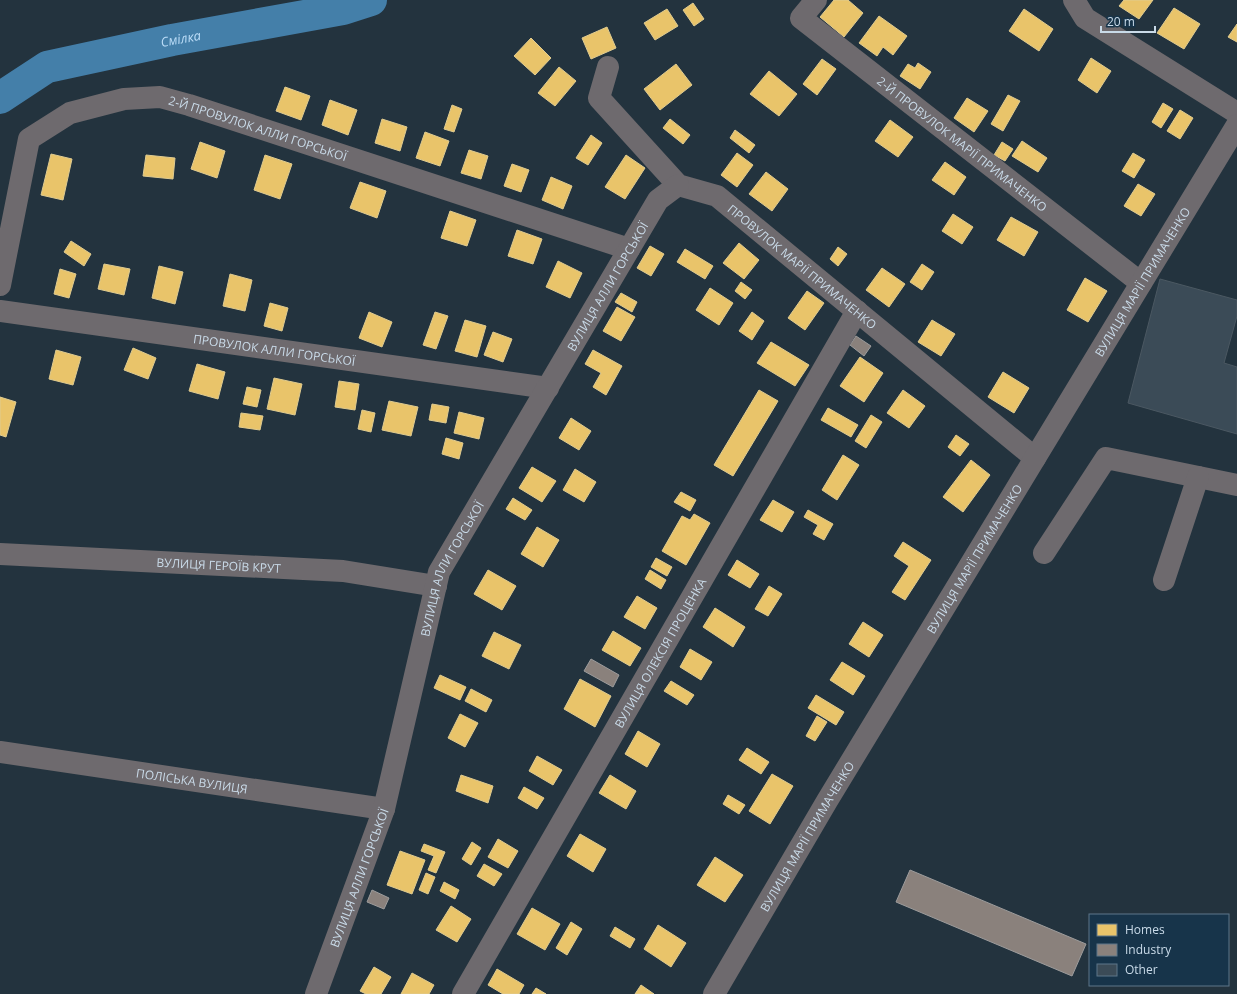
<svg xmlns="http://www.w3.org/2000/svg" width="1237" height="994" font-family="'Open Sans',sans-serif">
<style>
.homes{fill:#e9c46a;stroke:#dfcb90}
.industry{fill:#8a817c;stroke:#9d9c9c}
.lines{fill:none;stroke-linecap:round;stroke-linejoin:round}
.river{stroke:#447fa9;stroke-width:32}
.building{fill:#3b4b57;stroke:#4b5862}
.minor{stroke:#6e6a6e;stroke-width:22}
.labels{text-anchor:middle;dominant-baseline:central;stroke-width:4;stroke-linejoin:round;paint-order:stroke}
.street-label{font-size:12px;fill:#c9dae8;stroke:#17344a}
.water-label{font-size:13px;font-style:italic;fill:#bcddf8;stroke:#17344a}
</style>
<rect width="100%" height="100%" fill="#23333e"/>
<g class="homes">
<polygon points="834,0 848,0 863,13 844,37 820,17"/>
<polygon points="1124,0 1153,0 1139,19 1119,6"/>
<polygon points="693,3 704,19 694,26 683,10"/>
<polygon points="1174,8 1200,24 1184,49 1157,33"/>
<polygon points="667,9 678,26 655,40 644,23"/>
<polygon points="1024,9 1053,29 1039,51 1009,31"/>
<polygon points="879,16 907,36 893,55 883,47 877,56 859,43"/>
<polygon points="1237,24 1237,42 1228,37"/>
<polygon points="607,27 616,48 591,59 582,38"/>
<polygon points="531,38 551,58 535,75 514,56"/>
<polygon points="1091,58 1111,71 1097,93 1078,80"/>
<polygon points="822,59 836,69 817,95 803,84"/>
<polygon points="918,63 931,72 920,89 900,76 908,64 915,68"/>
<polygon points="676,64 692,85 660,110 644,89"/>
<polygon points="559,67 576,81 555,106 538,93"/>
<polygon points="769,71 797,94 779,116 750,94"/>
<polygon points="285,87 310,96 301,120 276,111"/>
<polygon points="1008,95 1020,101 1003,131 991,124"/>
<polygon points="967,98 988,111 974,132 954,118"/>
<polygon points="330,100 357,110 348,135 322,125"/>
<polygon points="1163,103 1173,109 1161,128 1152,122"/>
<polygon points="452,105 462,109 454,132 444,129"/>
<polygon points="1180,110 1193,118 1180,139 1167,131"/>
<polygon points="382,119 407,127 400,151 375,143"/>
<polygon points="670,119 690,135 683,144 663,128"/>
<polygon points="890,120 913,137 898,157 875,141"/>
<polygon points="735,130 755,145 749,153 730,138"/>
<polygon points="425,132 449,141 440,166 416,158"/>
<polygon points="591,135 602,143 588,165 576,158"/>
<polygon points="1022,141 1047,158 1038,172 1012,156"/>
<polygon points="200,142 225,151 217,178 191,169"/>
<polygon points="1002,142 1013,149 1005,161 994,155"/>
<polygon points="469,150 488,156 481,179 461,173"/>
<polygon points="737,153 753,165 737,187 721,175"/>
<polygon points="1133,153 1145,160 1134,178 1122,171"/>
<polygon points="51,154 72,159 63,200 41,195"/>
<polygon points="146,155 175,158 173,179 143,176"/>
<polygon points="265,155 292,164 280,199 254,190"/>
<polygon points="626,155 645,168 625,199 605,187"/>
<polygon points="945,162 966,177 954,195 932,180"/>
<polygon points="512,164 529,170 521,192 504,186"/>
<polygon points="766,172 788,189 772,211 749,194"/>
<polygon points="551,177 572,186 563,209 542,200"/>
<polygon points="360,182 386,191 377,218 350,208"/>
<polygon points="1138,184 1155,194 1141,216 1124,206"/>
<polygon points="450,211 476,220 467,246 441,238"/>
<polygon points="953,214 973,227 962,244 942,231"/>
<polygon points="1011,217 1038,232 1024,256 997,240"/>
<polygon points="517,230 542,239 533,264 508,256"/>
<polygon points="71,241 91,254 84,266 64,252"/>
<polygon points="739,243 759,260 744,279 723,263"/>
<polygon points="650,246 664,254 651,276 637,268"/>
<polygon points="838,247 847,254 838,266 830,259"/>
<polygon points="685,249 713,266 705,279 677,262"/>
<polygon points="558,261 582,273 570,298 546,287"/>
<polygon points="104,264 130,269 124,295 98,289"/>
<polygon points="922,264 934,272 922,290 910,282"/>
<polygon points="159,266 183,272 175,304 152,298"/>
<polygon points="882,268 905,284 889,307 866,290"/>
<polygon points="60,269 76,274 69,298 54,294"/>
<polygon points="230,274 252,280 245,311 223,306"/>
<polygon points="1085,278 1107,291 1088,322 1067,310"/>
<polygon points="741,282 752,290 745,299 735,291"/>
<polygon points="710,288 733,303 719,325 696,310"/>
<polygon points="807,291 824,303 805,330 788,318"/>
<polygon points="621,293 637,302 632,312 615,302"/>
<polygon points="270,303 288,308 282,331 264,326"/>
<polygon points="617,307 635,317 621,341 603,331"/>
<polygon points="369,312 392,322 382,347 359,338"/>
<polygon points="435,312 448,316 436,349 423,345"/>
<polygon points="752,312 764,321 752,340 739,331"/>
<polygon points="465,320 486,326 477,357 455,351"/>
<polygon points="932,320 955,334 941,356 918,342"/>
<polygon points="493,332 512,339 503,362 484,355"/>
<polygon points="771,342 809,365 795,386 757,363"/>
<polygon points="133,348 156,358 148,379 124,370"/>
<polygon points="56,350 81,357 73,385 49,379"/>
<polygon points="593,350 622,366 606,395 593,387 601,373 585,364"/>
<polygon points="860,357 883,373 864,402 840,386"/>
<polygon points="197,364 225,372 218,399 189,391"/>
<polygon points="1003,372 1029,388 1014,413 988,397"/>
<polygon points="274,378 302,384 295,415 267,409"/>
<polygon points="339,381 359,384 355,410 335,407"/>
<polygon points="247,387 261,390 257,407 243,404"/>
<polygon points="759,390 778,401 733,476 714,465"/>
<polygon points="903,390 925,406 909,428 887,413"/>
<polygon points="0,397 16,402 6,437 0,435"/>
<polygon points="389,401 418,407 411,436 382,430"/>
<polygon points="432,404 449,407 446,423 429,420"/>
<polygon points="828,408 858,425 851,437 821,420"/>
<polygon points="362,410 375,413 371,432 358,429"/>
<polygon points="459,412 484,418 479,439 454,433"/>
<polygon points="241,413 263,416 260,430 239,427"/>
<polygon points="871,415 882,422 866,448 855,441"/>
<polygon points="571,418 591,431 579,450 559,438"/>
<polygon points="956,435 969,444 960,456 948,447"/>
<polygon points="446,438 463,443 459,459 442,454"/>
<polygon points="843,455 859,465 837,500 822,490"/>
<polygon points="971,460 990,475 963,512 943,497"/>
<polygon points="532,467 556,481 542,502 519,488"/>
<polygon points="575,469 596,482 584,502 563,490"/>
<polygon points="681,492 696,500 690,511 674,502"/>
<polygon points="513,498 532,510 525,520 506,509"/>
<polygon points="773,500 794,512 782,532 760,520"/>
<polygon points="808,510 833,524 824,540 813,534 818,525 804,517"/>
<polygon points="694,514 710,523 686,565 662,551 682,516 690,520"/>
<polygon points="537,527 559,540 543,567 521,554"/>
<polygon points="903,542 931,560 905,600 892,592 909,566 894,556"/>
<polygon points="656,558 672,567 667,576 651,567"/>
<polygon points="737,560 759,574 750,588 728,575"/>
<polygon points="488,570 516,586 502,610 474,594"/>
<polygon points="650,570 666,580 661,589 645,579"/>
<polygon points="769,586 782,594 768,616 755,609"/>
<polygon points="637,596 657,608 645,629 624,617"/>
<polygon points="715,608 745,627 733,647 703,627"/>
<polygon points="863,622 883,635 869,657 849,644"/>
<polygon points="613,631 641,648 630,666 602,650"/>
<polygon points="494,632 521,645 509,669 482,656"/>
<polygon points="690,649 712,662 701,680 680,667"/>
<polygon points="842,662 865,676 853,695 830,680"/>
<polygon points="440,675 466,687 460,700 434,688"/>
<polygon points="580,679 611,696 595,727 564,709"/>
<polygon points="671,681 694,695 687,705 664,691"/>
<polygon points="471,689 492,700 486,712 465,701"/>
<polygon points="816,695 844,712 836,725 808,708"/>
<polygon points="460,714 478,723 465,747 448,738"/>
<polygon points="817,716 827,722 815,741 806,736"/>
<polygon points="638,731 660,744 647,767 625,754"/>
<polygon points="747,748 769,762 761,774 739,760"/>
<polygon points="537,756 562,770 553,785 529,771"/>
<polygon points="772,774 793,786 770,824 749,811"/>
<polygon points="461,775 493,786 488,803 456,791"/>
<polygon points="610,775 636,791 626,809 599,793"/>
<polygon points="524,787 544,798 537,809 518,798"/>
<polygon points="728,795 745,805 739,814 723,804"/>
<polygon points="580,834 606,849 593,872 567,856"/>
<polygon points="498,839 518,851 508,868 488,857"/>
<polygon points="472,842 481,848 471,865 462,859"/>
<polygon points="424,844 445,852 436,873 428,870 434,856 421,851"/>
<polygon points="400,851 425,860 412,894 387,885"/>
<polygon points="715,857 743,875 725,902 697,885"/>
<polygon points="484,864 502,874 494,886 477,876"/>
<polygon points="426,873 435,877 428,894 419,890"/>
<polygon points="444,882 459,890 455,899 440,891"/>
<polygon points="451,906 471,919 457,942 436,930"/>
<polygon points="532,908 560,924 545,950 517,934"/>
<polygon points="571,922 582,929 567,955 556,948"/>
<polygon points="658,925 686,943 671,967 644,949"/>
<polygon points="615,927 635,939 630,948 610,936"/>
<polygon points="374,967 391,977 381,994 366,994 360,991"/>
<polygon points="497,969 524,985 519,994 503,994 488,985"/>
<polygon points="412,973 434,985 429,994 401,994"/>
<polygon points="641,985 654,994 635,994"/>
<polygon points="536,988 546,994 532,994"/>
</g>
<g class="industry">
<polygon points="856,336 871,346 864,356 850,345"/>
<polygon points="591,659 619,675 613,687 584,671"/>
<polygon points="910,870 1086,944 1072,976 896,902"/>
<polygon points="372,890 389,898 384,909 367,902"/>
</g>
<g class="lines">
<path class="river" id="s1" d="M0 98 47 67 172 40 343 9 371 0"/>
</g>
<polygon class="building" points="1160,279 1237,300 1237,316 1224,363 1237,367 1237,434 1128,403"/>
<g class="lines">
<g class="minor">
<path id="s2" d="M816 0 801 18 1141 283"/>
<polyline points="1074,0 1085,18 1237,113"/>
<path id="s3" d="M608 67 599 98 678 185 717 196 1035 458"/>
<path id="s4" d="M0 285 29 139 70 113 124 99 160 97 189 105 629 249"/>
<path id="s5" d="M0 311 548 388"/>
<polyline points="1044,553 1106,458 1237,485"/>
<path id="s6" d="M0 554 343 571 436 586"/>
<polyline points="1164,580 1198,477"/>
<path id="s7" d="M0 752 384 809"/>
<path id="s8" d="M316 994 384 809 439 572 658 200 678 185"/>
<path id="s9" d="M463 994 857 311"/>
<path id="s10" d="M714 994 827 801 1237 125"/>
</g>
</g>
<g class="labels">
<g class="street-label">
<text stroke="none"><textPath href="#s4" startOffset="392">2-Й ПРОВУЛОК АЛЛИ ГОРСЬКОЇ</textPath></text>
<text stroke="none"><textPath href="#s2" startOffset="228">2-Й ПРОВУЛОК МАРІЇ ПРИМАЧЕНКО</textPath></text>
<text stroke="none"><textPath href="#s3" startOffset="301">ПРОВУЛОК МАРІЇ ПРИМАЧЕНКО</textPath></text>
<text stroke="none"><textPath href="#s10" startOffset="831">ВУЛИЦЯ МАРІЇ ПРИМАЧЕНКО</textPath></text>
<text stroke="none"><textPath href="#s8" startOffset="772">ВУЛИЦЯ АЛЛИ ГОРСЬКОЇ</textPath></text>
<text stroke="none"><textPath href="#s5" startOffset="277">ПРОВУЛОК АЛЛИ ГОРСЬКОЇ</textPath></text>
<text stroke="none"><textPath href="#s10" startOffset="507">ВУЛИЦЯ МАРІЇ ПРИМАЧЕНКО</textPath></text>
<text stroke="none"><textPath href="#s6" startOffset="219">ВУЛИЦЯ ГЕРОЇВ КРУТ</textPath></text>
<text stroke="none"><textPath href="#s8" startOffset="448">ВУЛИЦЯ АЛЛИ ГОРСЬКОЇ</textPath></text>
<text stroke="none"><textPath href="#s9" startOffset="394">ВУЛИЦЯ ОЛЕКСІЯ ПРОЦЕНКА</textPath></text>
<text stroke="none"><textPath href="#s7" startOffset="194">ПОЛІСЬКА ВУЛИЦЯ</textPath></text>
<text stroke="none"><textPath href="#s10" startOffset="183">ВУЛИЦЯ МАРІЇ ПРИМАЧЕНКО</textPath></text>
<text stroke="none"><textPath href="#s8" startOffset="124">ВУЛИЦЯ АЛЛИ ГОРСЬКОЇ</textPath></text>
</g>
<g class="water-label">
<text stroke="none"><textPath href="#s1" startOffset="193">Смілка</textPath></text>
</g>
</g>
<rect x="1089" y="914" width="140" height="72" fill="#17344a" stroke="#5e7689"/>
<rect x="1097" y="924" width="20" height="12" fill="#e9c46a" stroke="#5e7689"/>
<text x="1125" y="934" font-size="12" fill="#c9dae8">Homes</text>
<rect x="1097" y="944" width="20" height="12" fill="#8a817c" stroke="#5e7689"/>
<text x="1125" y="954" font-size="12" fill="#c9dae8">Industry</text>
<rect x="1097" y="964" width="20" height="12" fill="#3b4b57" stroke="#5e7689"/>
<text x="1125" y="974" font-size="12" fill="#c9dae8">Other</text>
<path d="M1101 26v6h54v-6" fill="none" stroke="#c9dae8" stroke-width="2"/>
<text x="1107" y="26" font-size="12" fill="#c9dae8" stroke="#17344a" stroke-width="3" paint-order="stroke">20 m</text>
</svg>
